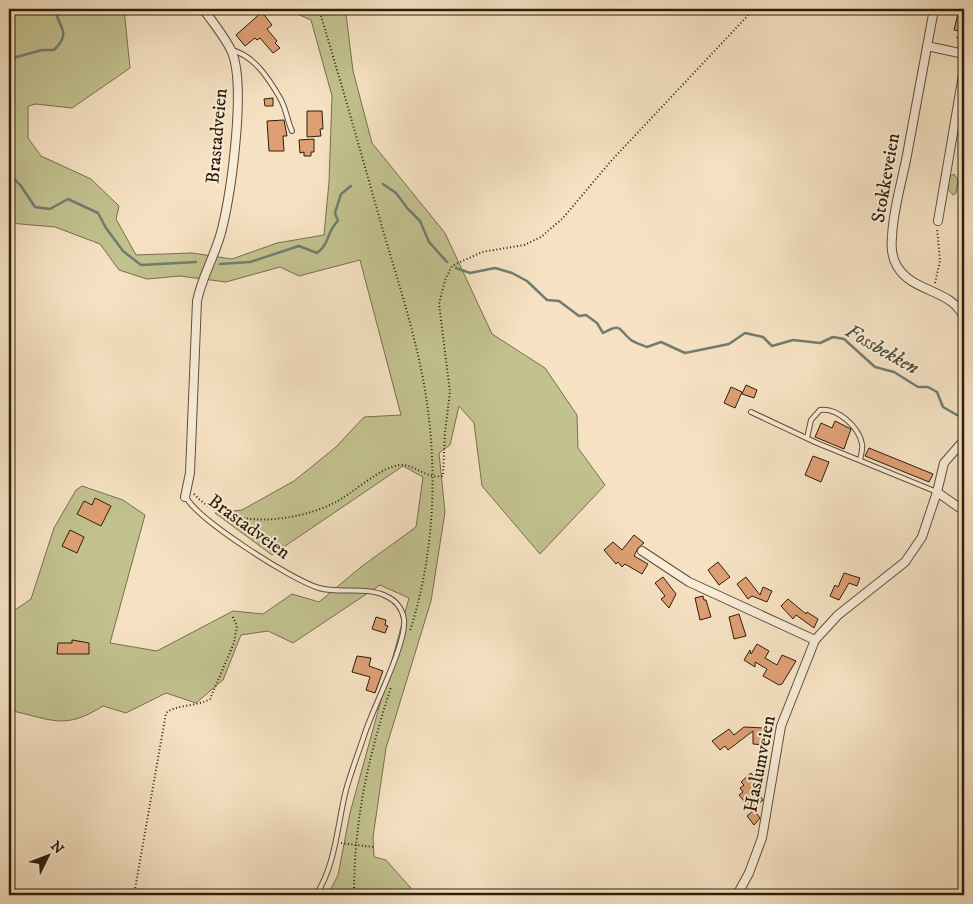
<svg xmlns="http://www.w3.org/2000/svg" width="973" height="904" font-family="'IM FELL DW Pica',serif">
<rect width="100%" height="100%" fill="#f6e2c3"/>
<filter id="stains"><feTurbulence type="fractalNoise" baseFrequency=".004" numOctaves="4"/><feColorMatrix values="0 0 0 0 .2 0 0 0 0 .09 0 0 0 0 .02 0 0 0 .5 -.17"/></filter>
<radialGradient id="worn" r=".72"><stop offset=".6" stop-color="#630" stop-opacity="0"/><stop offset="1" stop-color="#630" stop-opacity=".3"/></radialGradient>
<path fill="#c2c28f" stroke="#77704c" d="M 12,9 L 124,9 L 130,68 L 72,108 L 36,104 L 28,106 L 28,138 L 41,156 L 91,179 L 119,206 L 116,219 L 136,255 L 192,253 L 232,259 L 277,243 L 324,235 L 329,182 L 332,96 L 311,20 L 286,9 L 348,9 L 346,14 L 353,71 L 372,143 L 445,233 L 492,334 L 545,368 L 577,415 L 578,448 L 605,485 L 540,554 L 482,486 L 474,423 L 459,406 L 450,445 L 439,453 L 445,512 L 431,601 L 386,748 L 373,837 L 374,857 L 386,860 L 417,895 L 328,895 L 338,875 L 350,813 L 409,598 L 380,585 L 293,643 L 268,631 L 241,635 L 223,680 L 196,703 L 166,693 L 126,713 L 103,706 C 65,730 53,720 13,711 L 9,715 L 9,614 L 31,599 L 54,528 L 76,490 L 82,486 L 123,500 L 145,515 L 110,643 L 157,651 L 233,611 L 263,614 L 292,594 L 319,602 L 361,567 L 416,527 L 423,477 L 403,466 L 272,555 L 215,513 L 242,510 L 294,481 L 336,447 L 364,417 L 401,415 L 360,260 L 299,276 L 280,267 L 226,282 L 180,276 L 147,279 L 119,270 L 100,244 L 55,227 L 9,223 L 9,16 Z
M 954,174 L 958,180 L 956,193 L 953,195 L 947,188 L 948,178 Z"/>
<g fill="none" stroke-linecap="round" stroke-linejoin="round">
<path stroke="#707d71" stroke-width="2.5" d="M 9,59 L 42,50 L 54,50 C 72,32 59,29 55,9
M 9,173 L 21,186 L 35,207 L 50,209 L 68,199 L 98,213 L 106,228 L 123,251 L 141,265 L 196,262
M 383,184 L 396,193 L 408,209 L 420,221 L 429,242 L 447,262
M 220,264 L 250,262 L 299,246 L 317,253 C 330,244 327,230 338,221 L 335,213 L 341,194 L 351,186
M 456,268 L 470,273 L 495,268 L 512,273 L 527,281 L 547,300 L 559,301 L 579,316 L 586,315 L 597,323 L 603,333 C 623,322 618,330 631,340 C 635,343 642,345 647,347 L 661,342 L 685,353 L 729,344 L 745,333 L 763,337 L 772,346 L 793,340 L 820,343 L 833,337 L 844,339 L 875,367 L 894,372 L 918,387 L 928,387 L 937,392 L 943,407 L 964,419"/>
</g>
<path fill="#df9f75" stroke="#2c1e09" d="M 959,9 L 964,9 L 964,32 L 954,30 Z
M 262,12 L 272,25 L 267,29 L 277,41 L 275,43 L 280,48 L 273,53 L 260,38 L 257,40 L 255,38 L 245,46 L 236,35 Z
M 273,98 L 273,106 L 265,106 L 264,99 Z
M 307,111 L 322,111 L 323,129 L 320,129 L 321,136 L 307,137 Z
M 284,120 L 287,136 L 283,136 L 284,151 L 269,151 L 267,121 Z
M 314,139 L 314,152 L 311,152 L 311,156 L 304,156 L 304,152 L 300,153 L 299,140 Z
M 746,385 L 757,390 L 754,398 L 742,394 Z
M 731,387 L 742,392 L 735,408 L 724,403 Z
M 835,421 L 851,429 L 844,449 L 815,437 L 821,423 L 832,428 Z
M 869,448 L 933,474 L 929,482 L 865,456 Z
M 813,456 L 829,462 L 821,482 L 805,475 Z
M 95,498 L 111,506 L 101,526 L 77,514 L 84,501 L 92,505 Z
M 70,530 L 84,537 L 77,553 L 62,546 Z
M 634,535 L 644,543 L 638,548 L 634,556 L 648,564 L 642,574 L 625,564 L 622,567 L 618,562 L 616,564 L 604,550 L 613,542 L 622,550 Z
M 718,562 L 730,577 L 719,585 L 708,570 Z
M 844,573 L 860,578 L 857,586 L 849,583 L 839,600 L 830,596 L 835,585 L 838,587 Z
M 663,577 L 676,594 L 669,608 L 661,599 L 665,596 L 655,583 Z
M 746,577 L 760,595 L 763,587 L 772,591 L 767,602 L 752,596 L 748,599 L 737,584 Z
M 703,596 L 704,600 L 706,600 L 711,617 L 700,620 L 695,598 Z
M 788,599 L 806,614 L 807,612 L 818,619 L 814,628 L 796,615 L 793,619 L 781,606 Z
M 739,614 L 746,636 L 734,639 L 729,617 Z
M 376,617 L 386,620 L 385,625 L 388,626 L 385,633 L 372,629 Z
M 72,640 L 89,643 L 89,654 L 57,654 L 58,643 L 72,643 Z
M 757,644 L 769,651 L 765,658 L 777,665 L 782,655 L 796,661 L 782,684 L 779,685 L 763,676 L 767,669 L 755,662 L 755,667 L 744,660 L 750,650 L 751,654 Z
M 357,656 L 371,658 L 369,666 L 383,671 L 375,693 L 366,690 L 370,677 L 352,672 Z
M 744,727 L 764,728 L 765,745 L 753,744 L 753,731 L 728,750 L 725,746 L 720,750 L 712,741 L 729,729 L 734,735 Z
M 751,773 L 758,782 L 753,786 L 754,788 L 763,800 L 751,810 L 739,795 L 743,792 L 740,788 L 744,785 L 741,782 Z
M 754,810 L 760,818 L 754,825 L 747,816 Z"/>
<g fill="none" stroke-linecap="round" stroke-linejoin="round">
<defs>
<path id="lane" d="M 231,50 C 254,55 269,79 280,98 C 286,108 287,120 292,131
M 751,412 L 817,443 L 937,492
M 807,438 L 811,420 L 820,410 C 837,407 859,427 862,444 C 863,449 861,455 860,460
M 186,497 C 198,520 292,580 319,588 C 340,594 366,586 386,596 C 395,600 402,608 404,619 C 407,644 372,709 364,736 C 358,754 351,772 346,790 C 337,826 336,864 316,895"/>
<path id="street" d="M 934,9 C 925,57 916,106 907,155 C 902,182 893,209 892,237 C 891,247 892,258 897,266 C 912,293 953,289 964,318
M 927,46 L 964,54
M 938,221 L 964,69
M 964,440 L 944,463 L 937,492 L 964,511
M 185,497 L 190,473 L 197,301 C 202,276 216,254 222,229 C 231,192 247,83 231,50 C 224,36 213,22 203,9
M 642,551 L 689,582 L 815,640
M 737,895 L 749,873 L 762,838 L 781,726 L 815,640 L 838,615 L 905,562 L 922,537 L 937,492"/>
</defs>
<use href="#lane" stroke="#5e4f38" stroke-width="6"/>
<use href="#street" stroke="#5e4f38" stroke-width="10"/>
<path stroke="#2c1e09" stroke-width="2" stroke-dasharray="1 2.5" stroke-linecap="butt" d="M 319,9 C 340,79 360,149 380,220 C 392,262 406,304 416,347 C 439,439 439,540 410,631
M 957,38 L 959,34 L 964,35
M 959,148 L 964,140
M 935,283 L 940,261 L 937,228
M 194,494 C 226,530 294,523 334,503 C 352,494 380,467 400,465 C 415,464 425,479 443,476 L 445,432 L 450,392 L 439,304 L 445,280 L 452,266 L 482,252 L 524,245 L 541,237 L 563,218 L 611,161 L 754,9
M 134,895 L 166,713 C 177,704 196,707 210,699 L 234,643 L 237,626 L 232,615
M 354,895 C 354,820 368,758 391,687"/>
<use href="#lane" stroke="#f9ecd8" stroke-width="4"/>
<use href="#street" stroke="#f9ecd8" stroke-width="8"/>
<path stroke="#2c1e09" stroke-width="2" stroke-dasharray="1 2.5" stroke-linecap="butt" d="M 341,843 L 373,847"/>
</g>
<g text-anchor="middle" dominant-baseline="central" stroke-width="4" stroke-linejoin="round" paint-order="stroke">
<g font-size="19" fill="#2c1e09" stroke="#f9ecd8">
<text transform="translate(217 136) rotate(-85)">Brastadveien</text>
<text transform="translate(886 178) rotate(-80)">Stokkeveien</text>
<text transform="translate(249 527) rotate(36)">Brastadveien</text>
<text transform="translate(760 764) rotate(-79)">Haslumveien</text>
</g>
<g font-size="20" font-style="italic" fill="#4e4e3d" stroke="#f9ecd8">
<text transform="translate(882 350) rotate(30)">Fossbekken</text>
</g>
</g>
<rect width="973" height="904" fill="none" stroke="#f6e2c3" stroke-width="30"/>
<rect x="10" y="10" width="953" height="884" fill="none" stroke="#2c1e09" stroke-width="2.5"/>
<rect x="15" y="15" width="943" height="874" fill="none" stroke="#2c1e09"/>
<g transform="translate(48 856) rotate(48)" stroke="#f9ecd8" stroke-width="4" paint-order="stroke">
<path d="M0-4L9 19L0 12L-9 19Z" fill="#2c1e09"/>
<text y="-8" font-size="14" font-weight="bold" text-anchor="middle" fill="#2c1e09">N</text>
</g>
<rect width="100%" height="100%" filter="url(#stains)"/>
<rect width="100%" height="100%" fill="url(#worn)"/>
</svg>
